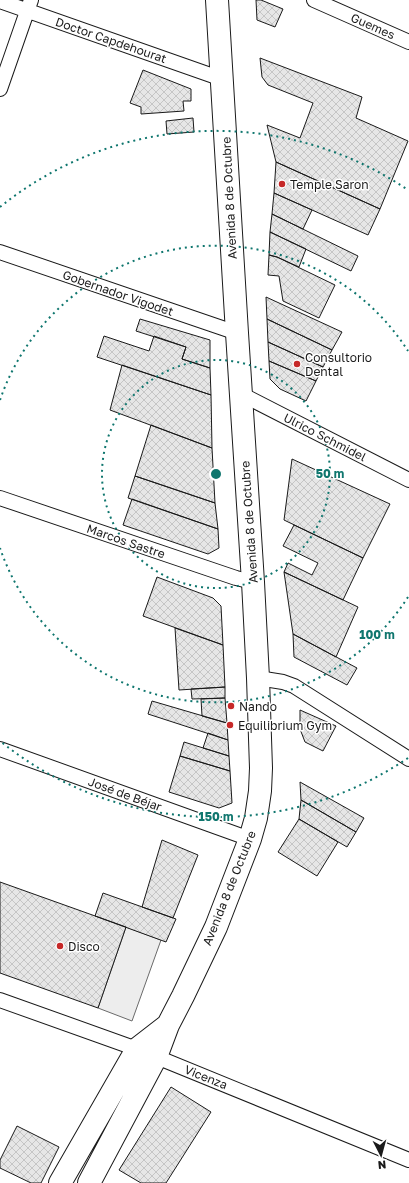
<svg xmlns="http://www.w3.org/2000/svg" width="409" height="1183" font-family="'Golos Text',sans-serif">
<defs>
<pattern id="building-cross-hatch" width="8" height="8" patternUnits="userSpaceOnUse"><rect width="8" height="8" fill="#e6e6e6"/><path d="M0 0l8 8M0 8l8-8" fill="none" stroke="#c5c5c5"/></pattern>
</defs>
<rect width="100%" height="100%" fill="#fff"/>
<path fill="#ededed" stroke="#6a6a6a" d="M 126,927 L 161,940 L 132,1021 L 98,1008 Z"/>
<path fill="url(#building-cross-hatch)" stroke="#1a1a1a" d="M 256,0 L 261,0 L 283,9 L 275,27 L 257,20 Z
M 260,58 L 362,97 L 356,118 L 408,141 L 380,209 L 276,162 L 267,125 L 300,138 L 313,103 L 268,85 L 262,77 Z
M 143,70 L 191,89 L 191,101 L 183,101 L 184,111 L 141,114 L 141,107 L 130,103 Z
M 193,118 L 194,132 L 167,134 L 166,121 Z
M 276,162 L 380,209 L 368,235 L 274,193 Z
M 274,193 L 312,210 L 303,229 L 272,214 Z
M 272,214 L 358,256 L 351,271 L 270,232 Z
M 270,232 L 306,249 L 299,267 L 277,257 L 269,255 Z
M 269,255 L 277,257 L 335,285 L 319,318 L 283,301 L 279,276 L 268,275 Z
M 266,297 L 342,332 L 332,350 L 267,319 Z
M 140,319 L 210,340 L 210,368 L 182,359 L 186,347 L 136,331 Z
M 267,319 L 332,350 L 323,367 L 268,342 Z
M 104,336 L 149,351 L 154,336 L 186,347 L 182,359 L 210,368 L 211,395 L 97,357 Z
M 268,342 L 323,367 L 316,381 L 269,361 Z
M 269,361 L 316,381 L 306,401 L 280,389 L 270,379 Z
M 122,365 L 211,395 L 212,448 L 110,410 Z
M 151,425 L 212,448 L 215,503 L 135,476 Z
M 292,459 L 390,504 L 363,558 L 284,520 Z
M 135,476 L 215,503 L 218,529 L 128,498 Z
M 132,499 L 218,529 L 219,548 L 208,554 L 123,525 Z
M 294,525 L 363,558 L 343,600 L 284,572 L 288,563 L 312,575 L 318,563 L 283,546 Z
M 284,572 L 358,607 L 336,657 L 293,634 Z
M 157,577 L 213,598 L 221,606 L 223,645 L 143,616 Z
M 175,628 L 223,645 L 225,687 L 179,690 Z
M 293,634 L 357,668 L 347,685 L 294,657 Z
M 225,687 L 225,698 L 192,699 L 191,689 Z
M 225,698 L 227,723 L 202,716 L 201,699 Z
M 152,701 L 227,723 L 228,740 L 148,714 Z
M 300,710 L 336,726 L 323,751 L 305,742 L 300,729 Z
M 208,733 L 228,740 L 229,756 L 203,748 Z
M 184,742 L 229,756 L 230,771 L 180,756 Z
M 180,756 L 230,771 L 232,803 L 219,808 L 169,792 Z
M 300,782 L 364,818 L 356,832 L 301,800 Z
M 301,800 L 356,832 L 347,847 L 299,819 Z
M 299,819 L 338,842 L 317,876 L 278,852 Z
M 162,840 L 198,855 L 173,918 L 142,907 Z
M 0,882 L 126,927 L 98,1008 L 0,973 Z
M 103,893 L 176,919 L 166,942 L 95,916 Z
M 171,1087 L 211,1112 L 166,1183 L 141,1183 L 119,1170 Z
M 17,1126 L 59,1147 L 41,1183 L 31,1183 L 0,1168 L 0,1160 Z"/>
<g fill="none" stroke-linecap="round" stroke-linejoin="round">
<defs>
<path id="minor" d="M 314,0 L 409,42
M 0,1 L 222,79
M 0,89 L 31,0
M 0,252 L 237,333
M 241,394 L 409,480
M 0,498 L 236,578 L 253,582
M 258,678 L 283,682 L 294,686 L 409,759
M 0,749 L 250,839
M 0,1000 L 137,1049 L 409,1160"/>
<path id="primary" d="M 60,1183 L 137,1049 L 168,1025
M 89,1183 L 156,1057 L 168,1025 L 183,996 L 216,927 L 250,839 L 256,818 L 260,791 L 261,768 L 258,678 L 253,582 L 237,333 L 217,0"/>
</defs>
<use href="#minor" stroke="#1a1a1a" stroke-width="16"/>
<use href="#primary" stroke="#1a1a1a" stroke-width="24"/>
<use href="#minor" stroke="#fff" stroke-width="14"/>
<use href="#primary" stroke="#fff" stroke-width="22"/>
</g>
<g fill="none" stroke="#0f766e" stroke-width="2" stroke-dasharray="2 4">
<circle cx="216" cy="474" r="114"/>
<path d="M408 597A228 228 0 0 1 0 548M0 400A228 228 0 0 1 408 351"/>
<path d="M408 758A343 343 0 0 1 0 741M0 207A343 343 0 0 1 408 190"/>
</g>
<g fill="#c62828" stroke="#fff" stroke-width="1.5">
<circle cx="282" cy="184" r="4"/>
<circle cx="297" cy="364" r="4"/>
<circle cx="231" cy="706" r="4"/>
<circle cx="230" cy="725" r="4"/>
<circle cx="60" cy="946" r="4"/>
</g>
<g text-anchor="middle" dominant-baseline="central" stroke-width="3" stroke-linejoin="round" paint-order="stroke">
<g font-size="12" fill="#1a1a1a" stroke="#fff">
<text transform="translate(373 26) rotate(24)">Guemes</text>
<text transform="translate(111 40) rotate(19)">Doctor Capdehourat</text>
<text transform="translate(229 198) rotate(-93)">Avenida 8 de Octubre</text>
<text transform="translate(118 293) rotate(19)">Gobernador Vigodet</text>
<text transform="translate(325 437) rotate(27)">Ulrico Schmidel</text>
<text transform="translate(249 522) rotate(-94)">Avenida 8 de Octubre</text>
<text transform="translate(126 541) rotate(19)">Marcos Sastre</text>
<text transform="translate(125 794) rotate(20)">José de Béjar</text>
<text transform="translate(229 888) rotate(-68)">Avenida 8 de Octubre</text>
<text transform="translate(206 1077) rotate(22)">Vicenza</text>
</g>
<g font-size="12" fill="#1a1a1a" stroke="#fff" text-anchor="start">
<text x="290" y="184">Temple Saron</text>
<text x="305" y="357">Consultorio<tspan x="305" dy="14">Dental</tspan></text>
<text x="239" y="706">Nando</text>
<text x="238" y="725">Equilibrium Gym</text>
<text x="68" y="946">Disco</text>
</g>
</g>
<circle cx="216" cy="474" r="6" fill="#0f766e" stroke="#fff" stroke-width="2"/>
<g font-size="12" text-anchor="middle" font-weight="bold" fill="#0f766e" stroke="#fff" stroke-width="3" stroke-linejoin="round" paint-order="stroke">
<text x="330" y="478">50 m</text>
<text x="377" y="639">100 m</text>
<text x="216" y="821">150 m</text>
</g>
<g transform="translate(381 1155) rotate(174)" stroke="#ffffff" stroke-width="3" paint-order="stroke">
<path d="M0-3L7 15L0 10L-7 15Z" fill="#1a1a1a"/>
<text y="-6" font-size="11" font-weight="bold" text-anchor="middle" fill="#1a1a1a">N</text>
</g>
</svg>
